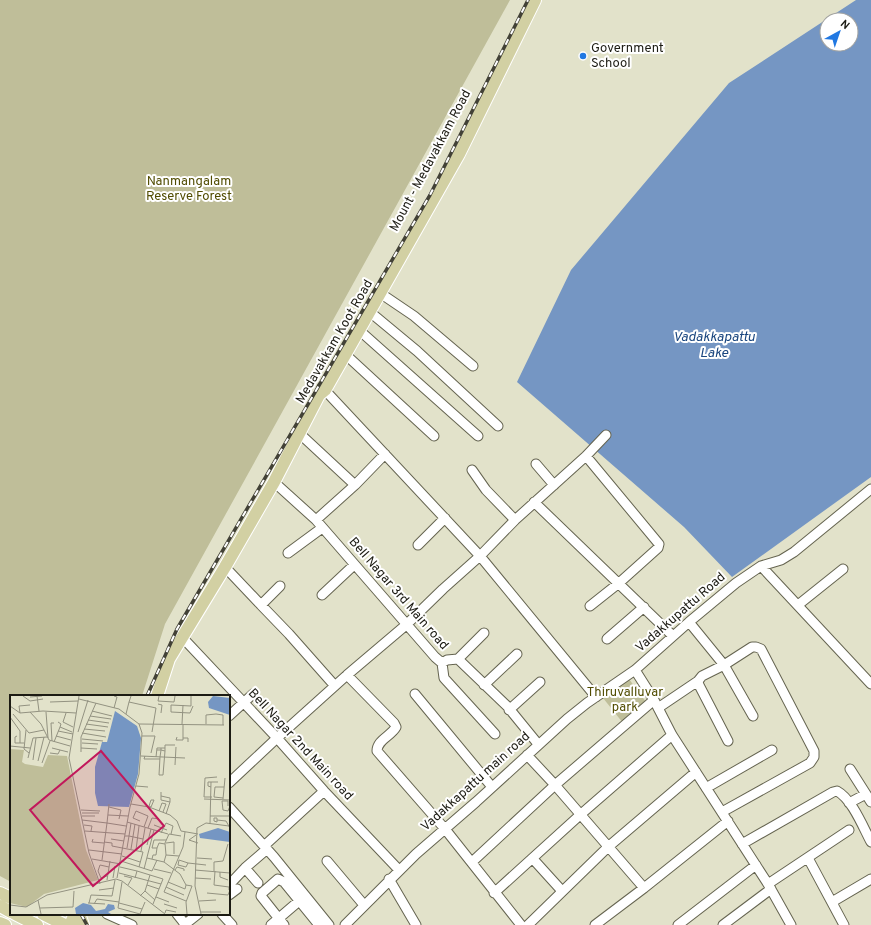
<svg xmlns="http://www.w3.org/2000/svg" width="871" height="925" font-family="Overpass,sans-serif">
<rect width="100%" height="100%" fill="#e2e2ca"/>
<path fill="#bfbe99" d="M 0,0 L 510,0 L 165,624 L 142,696 L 11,696 L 11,882 L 0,876 Z
M 629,679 L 646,702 L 623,723 L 603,698 Z"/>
<path fill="#7596c3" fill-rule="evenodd" d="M 856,0 L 871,0 L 871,477 L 732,577 L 684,527 L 517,382 L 571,270 L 729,83 ZM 827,20 L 851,20 L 851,44 L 827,44 Z"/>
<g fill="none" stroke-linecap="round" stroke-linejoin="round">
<defs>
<path id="minor" d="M 380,293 L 414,316 L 473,366
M 370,312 L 417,351 L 498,426
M 359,330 L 478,436
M 345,354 L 434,436
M 322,387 L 480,556 L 515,520 L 586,456 L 606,435
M 299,433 L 355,485 L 316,520
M 586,456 L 659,544 L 658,548 L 619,583 L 590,606
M 536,464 L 554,485
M 472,470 L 486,490 L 515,520
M 274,482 L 316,520 L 435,657 L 442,663 L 447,660 L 458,659 L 507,706 L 538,744
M 355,485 L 385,454
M 534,502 L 673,636
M 418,545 L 445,518
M 288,553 L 322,528
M 761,566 L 871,684
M 225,567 L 261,605
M 280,586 L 261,605 L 289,634 L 335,686
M 322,595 L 354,565
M 798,605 L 843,569
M 689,622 L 724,665 L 753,716
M 182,637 L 277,738 L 324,791 L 399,870
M 607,639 L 644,607
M 458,659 L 484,633
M 442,663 L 444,678 L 495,734
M 635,670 L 654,700 L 672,735 L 768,884 L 791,925
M 347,675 L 394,723 L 396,727 C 391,736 377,740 377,751 L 445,829 L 521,925
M 484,685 L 517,654
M 415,694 L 492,787
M 658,708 L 698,681
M 509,710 L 540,682
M 229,716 L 253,694
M 850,769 L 871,802
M 229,783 L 277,738 L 347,675 L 406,625 L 443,589 L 480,556 L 596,697
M 706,788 L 772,750
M 849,803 L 866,794
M 229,807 L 274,857 L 329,925
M 722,812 L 810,763 L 814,757 L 814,751 L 761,649 L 756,647 L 752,647 L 724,665 L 702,676 L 698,681 L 699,685 L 728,741
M 742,844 L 833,792 L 837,791 C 852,799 863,827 871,842
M 264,846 L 324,791
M 808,858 L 844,925
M 533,859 L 562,891
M 327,861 L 364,905
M 472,862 L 555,785 L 527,755
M 245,868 L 258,883
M 389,879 L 416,925
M 768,884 L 849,830
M 229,885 L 245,868 L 267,849
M 644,888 L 555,785 L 654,700
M 494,893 L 580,815 L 672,735
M 229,895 L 237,889
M 832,902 L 871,879
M 107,914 L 132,925
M 177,914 L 185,924
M 222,914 L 232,925
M 184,925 L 198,914
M 271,925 L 299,901
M 284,925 L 261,896 L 262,893 L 278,879 L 284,882 L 319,925
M 345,925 L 416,854 L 476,802 L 567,719 L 587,703 L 635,670 L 689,622 L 736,583 L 761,566 L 781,560 L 794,552 L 871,489
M 528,925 L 608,847 L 696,772
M 595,925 L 644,888 L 728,821
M 678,925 L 756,865
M 723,925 L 771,889"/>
<path id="major" d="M 157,696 L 169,659 L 225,567 L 274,482 L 319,395 L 325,390 L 459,154 L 535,0
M 0,893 L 11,898
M 0,906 L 11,912
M 15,914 L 37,925
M 43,914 L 65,925
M 79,914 L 83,925
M 0,923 L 5,925
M 70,925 L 75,914"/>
</defs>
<use href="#minor" stroke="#656450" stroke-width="11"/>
<use href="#major" stroke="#fff" stroke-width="14"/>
<use href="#minor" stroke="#fff" stroke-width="9"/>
<use href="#major" stroke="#d2d0a3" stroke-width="12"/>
<defs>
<path id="rail" d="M 147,696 L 177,629 L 430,195 L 528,0
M 81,914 L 87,925"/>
</defs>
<use href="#rail" stroke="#424136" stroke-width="3.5"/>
<use href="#rail" stroke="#fff" stroke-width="2" stroke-dasharray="6" stroke-linecap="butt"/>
</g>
<circle fill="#2178e2" stroke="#fff" stroke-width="1.5" cx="583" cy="56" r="4"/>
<g text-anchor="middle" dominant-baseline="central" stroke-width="4" stroke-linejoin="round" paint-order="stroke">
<g font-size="13" fill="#1c1b13" stroke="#fff" text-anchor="start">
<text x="591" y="49">Government<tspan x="591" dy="15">School</tspan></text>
</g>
<g font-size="13" fill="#1c1b13" stroke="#fff">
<text transform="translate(431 161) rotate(-62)">Mount - Medavakkam Road</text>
<text transform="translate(335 342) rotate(-60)">Medavakkam Koot Road</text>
<text transform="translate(398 594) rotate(49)">Bell Nagar 3rd Main road</text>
<text transform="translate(681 613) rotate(-41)">Vadakkupattu Road</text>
<text transform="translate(300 745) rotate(47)">Bell Nagar 2nd Main road</text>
<text transform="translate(476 782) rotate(-42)">Vadakkapattu main road</text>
</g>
<g font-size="13" fill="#514c01" stroke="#fff">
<text x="189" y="182">Nanmangalam<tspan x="189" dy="15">Reserve Forest</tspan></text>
<text x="625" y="693">Thiruvalluvar<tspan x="625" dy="15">park</tspan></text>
</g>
<g font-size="14" font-style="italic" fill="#1a467f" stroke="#fff">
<text x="714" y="337">Vadakkapattu<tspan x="714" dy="16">Lake</tspan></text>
</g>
</g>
<g transform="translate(10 695)">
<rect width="220" height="220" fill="#e2e2ca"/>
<path d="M 0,54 L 14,55 L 12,67 L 15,69 L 33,72 L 38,60 L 57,61 L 76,155 L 88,185 L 34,199 L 17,212 L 0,208 Z" fill="#bfbe99"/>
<path d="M 203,1 L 220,3 L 220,20 L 199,13 L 198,7 ZM 105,16 L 127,31 L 131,43 L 128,79 L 119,112 L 88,111 L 85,98 L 85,72 L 92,47 L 97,47 ZM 208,133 L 220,137 L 220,147 L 190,143 L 189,139 ZM 73,208 L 81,210 L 86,216 L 95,214 L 98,209 L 104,210 L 105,214 L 98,217 L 101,219 L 66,219 L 65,213 Z" fill="#7596c3"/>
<path fill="none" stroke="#939281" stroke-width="1" d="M 13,1 L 20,6 L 33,4M 27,1 L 29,16M 69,1 L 59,63 L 79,158 L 90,189M 104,1 L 107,2 L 104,13M 121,1 L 119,7 L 146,13 L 142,37M 149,1 L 148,6 L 164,7 L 165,1M 181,1 L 181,11 L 161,10 L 161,17 L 180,18 L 183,11M 20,2 L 32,1M 69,4 L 109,14 L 129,29 L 132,38 L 129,79 L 120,112 L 107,183M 40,7 L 68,6M 148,9 L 152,10 L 151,18M 0,11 L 10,18 L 33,16 L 66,18M 82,16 L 102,21M 20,17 L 31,29 L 39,45 L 60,51M 36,17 L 38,43M 10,18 L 9,11 L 20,10M 56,18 L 53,27 L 63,32M 3,19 L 19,38 L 34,35M 116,19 L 119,7M 80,21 L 101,24M 0,22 L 10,36 L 10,48M 78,25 L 99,28M 48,27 L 51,29 L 50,32 L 62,37M 76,29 L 98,32M 129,29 L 214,30M 172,29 L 173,10M 173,29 L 173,43 L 178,43 L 178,47M 196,29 L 196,20 L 206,19 L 213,20 L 213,30M 74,34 L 95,36M 16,35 L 14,54 L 19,58M 48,36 L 63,39M 68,37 L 78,5M 72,38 L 96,42M 7,41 L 5,42 L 5,48 L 14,48M 46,41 L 61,45M 132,41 L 145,41 L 141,58M 167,42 L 166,45 L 173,45 L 173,43M 72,44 L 93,46M 42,46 L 41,28 L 44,28M 44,47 L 50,32M 72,48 L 88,49M 0,51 L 20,53M 42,53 L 58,57M 71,53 L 87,54M 155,53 L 155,50 L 165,50M 147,55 L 151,55 L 155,56 L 153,80 L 149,80 L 150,62 L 151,55 L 151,53 L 155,53 L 155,56M 71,57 L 71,42 L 86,8M 40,58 L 48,59 L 50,55M 131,61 L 175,63M 135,61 L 134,64 L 150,64M 146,62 L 147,53 L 151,53M 18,63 L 23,43 L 37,42M 23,65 L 26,43M 28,66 L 34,42M 32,68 L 40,46M 165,70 L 166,52M 126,91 L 138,92M 201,92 L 198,91 L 198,87 L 208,87M 151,97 L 151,105 L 160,107 L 156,119M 151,101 L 160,103 L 160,107M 202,102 L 194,102 L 195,83 L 207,82M 213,103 L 204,102 L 205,92 L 214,92M 194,104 L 220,105M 213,104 L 215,83M 121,109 L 139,112 L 160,120 L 167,126 L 171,136 L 188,139M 218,111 L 218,106 L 212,106 L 213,115 L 218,116 L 220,111M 99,112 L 111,115 L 109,124M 141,112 L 139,111 L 141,105 L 144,105 L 141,112M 71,115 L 90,116M 149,116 L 152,108 L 156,109 L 153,117M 72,118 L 89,118M 98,120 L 118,121M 72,121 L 85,121M 200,121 L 219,121M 204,123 L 207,123 L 207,127 L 204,126 ZM 72,125 L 97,128 L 99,109M 207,125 L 216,126 L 220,133M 130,126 L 123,123 L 126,116 L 138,121 L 134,132M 117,127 L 158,139M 121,128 L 119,141 L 133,144M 200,129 L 201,87M 74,130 L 82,131 L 81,136M 144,130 L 157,135M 138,133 L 142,123 L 149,124M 75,136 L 115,139M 175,137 L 173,152 L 154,197 L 176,206M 151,138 L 156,128 L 163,131 L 161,139M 186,140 L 179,145 L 188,148M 115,141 L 119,141 L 117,153M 83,144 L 82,147 L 94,148M 101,144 L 114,146M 94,147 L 102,148 L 102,151 L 133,157 L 129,172M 156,148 L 164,147 L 164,159M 137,150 L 141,134M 142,153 L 144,145 L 156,145M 142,153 L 147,153 L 149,148 L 155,149M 121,154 L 125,129M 79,155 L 112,159M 126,155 L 129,131M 131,156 L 135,133M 156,160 L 155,148 L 159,139 L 171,141M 112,161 L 130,167M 137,163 L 154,167 L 170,179 L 176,190 L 182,191 L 176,207 L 177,219M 187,163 L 202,164M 82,164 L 111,169M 142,164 L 143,160 L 146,160 L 147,153M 92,165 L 97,128 L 116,131M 111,166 L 142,176 L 147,165M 154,167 L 156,160 L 169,161M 178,168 L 169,165 L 168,170 L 176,172 L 178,168 L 196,170M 110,172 L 127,176 L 125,183M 134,174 L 144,135M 144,174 L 161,178M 165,175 L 167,172 L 174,174 L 174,176M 185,175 L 220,178M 127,176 L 153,184 L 143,209M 204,176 L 204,167 L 213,166 L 218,149M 205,176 L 204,190 L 219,192 L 219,195M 210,177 L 210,182 L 218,185M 109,178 L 151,189M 97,181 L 91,183 L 88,176 L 90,170 L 99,172M 114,181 L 122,183 L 118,190M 103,183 L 105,171M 185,183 L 201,184M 97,185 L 100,166M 112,187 L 108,213 L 130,219M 158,187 L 175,194 L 176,190M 137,190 L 149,194M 156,192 L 174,200M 89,195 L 104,193M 135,196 L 145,205M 197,198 L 218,200 L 220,195M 130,201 L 135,196 L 140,180M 146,202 L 159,207M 28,205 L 31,219M 189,206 L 206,205M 78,208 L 95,209M 79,208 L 81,200 L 102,201 L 105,185M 109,208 L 132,214M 84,209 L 87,204 L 109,207M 154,209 L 167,213M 0,210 L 16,212 L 37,200 L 106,184 L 112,186 L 155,219M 30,213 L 63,212 L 64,196M 191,217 L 211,217M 155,218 L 156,215 L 166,217M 130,219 L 135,207M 191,219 L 185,191 L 187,133 L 196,128 L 219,131"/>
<path fill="#c2185b" fill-opacity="0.15" stroke="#c2185b" stroke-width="2" d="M 91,56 L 154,131 L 83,191 L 20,115 Z"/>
<rect width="220" height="220" fill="none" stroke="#1c1b13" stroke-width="2"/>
</g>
<g transform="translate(839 32) rotate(40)"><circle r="19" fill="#ffffff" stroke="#a4a4a1"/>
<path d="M0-3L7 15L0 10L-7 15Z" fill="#2178e2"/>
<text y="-6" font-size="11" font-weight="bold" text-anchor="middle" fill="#1c1b13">N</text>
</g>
</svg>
